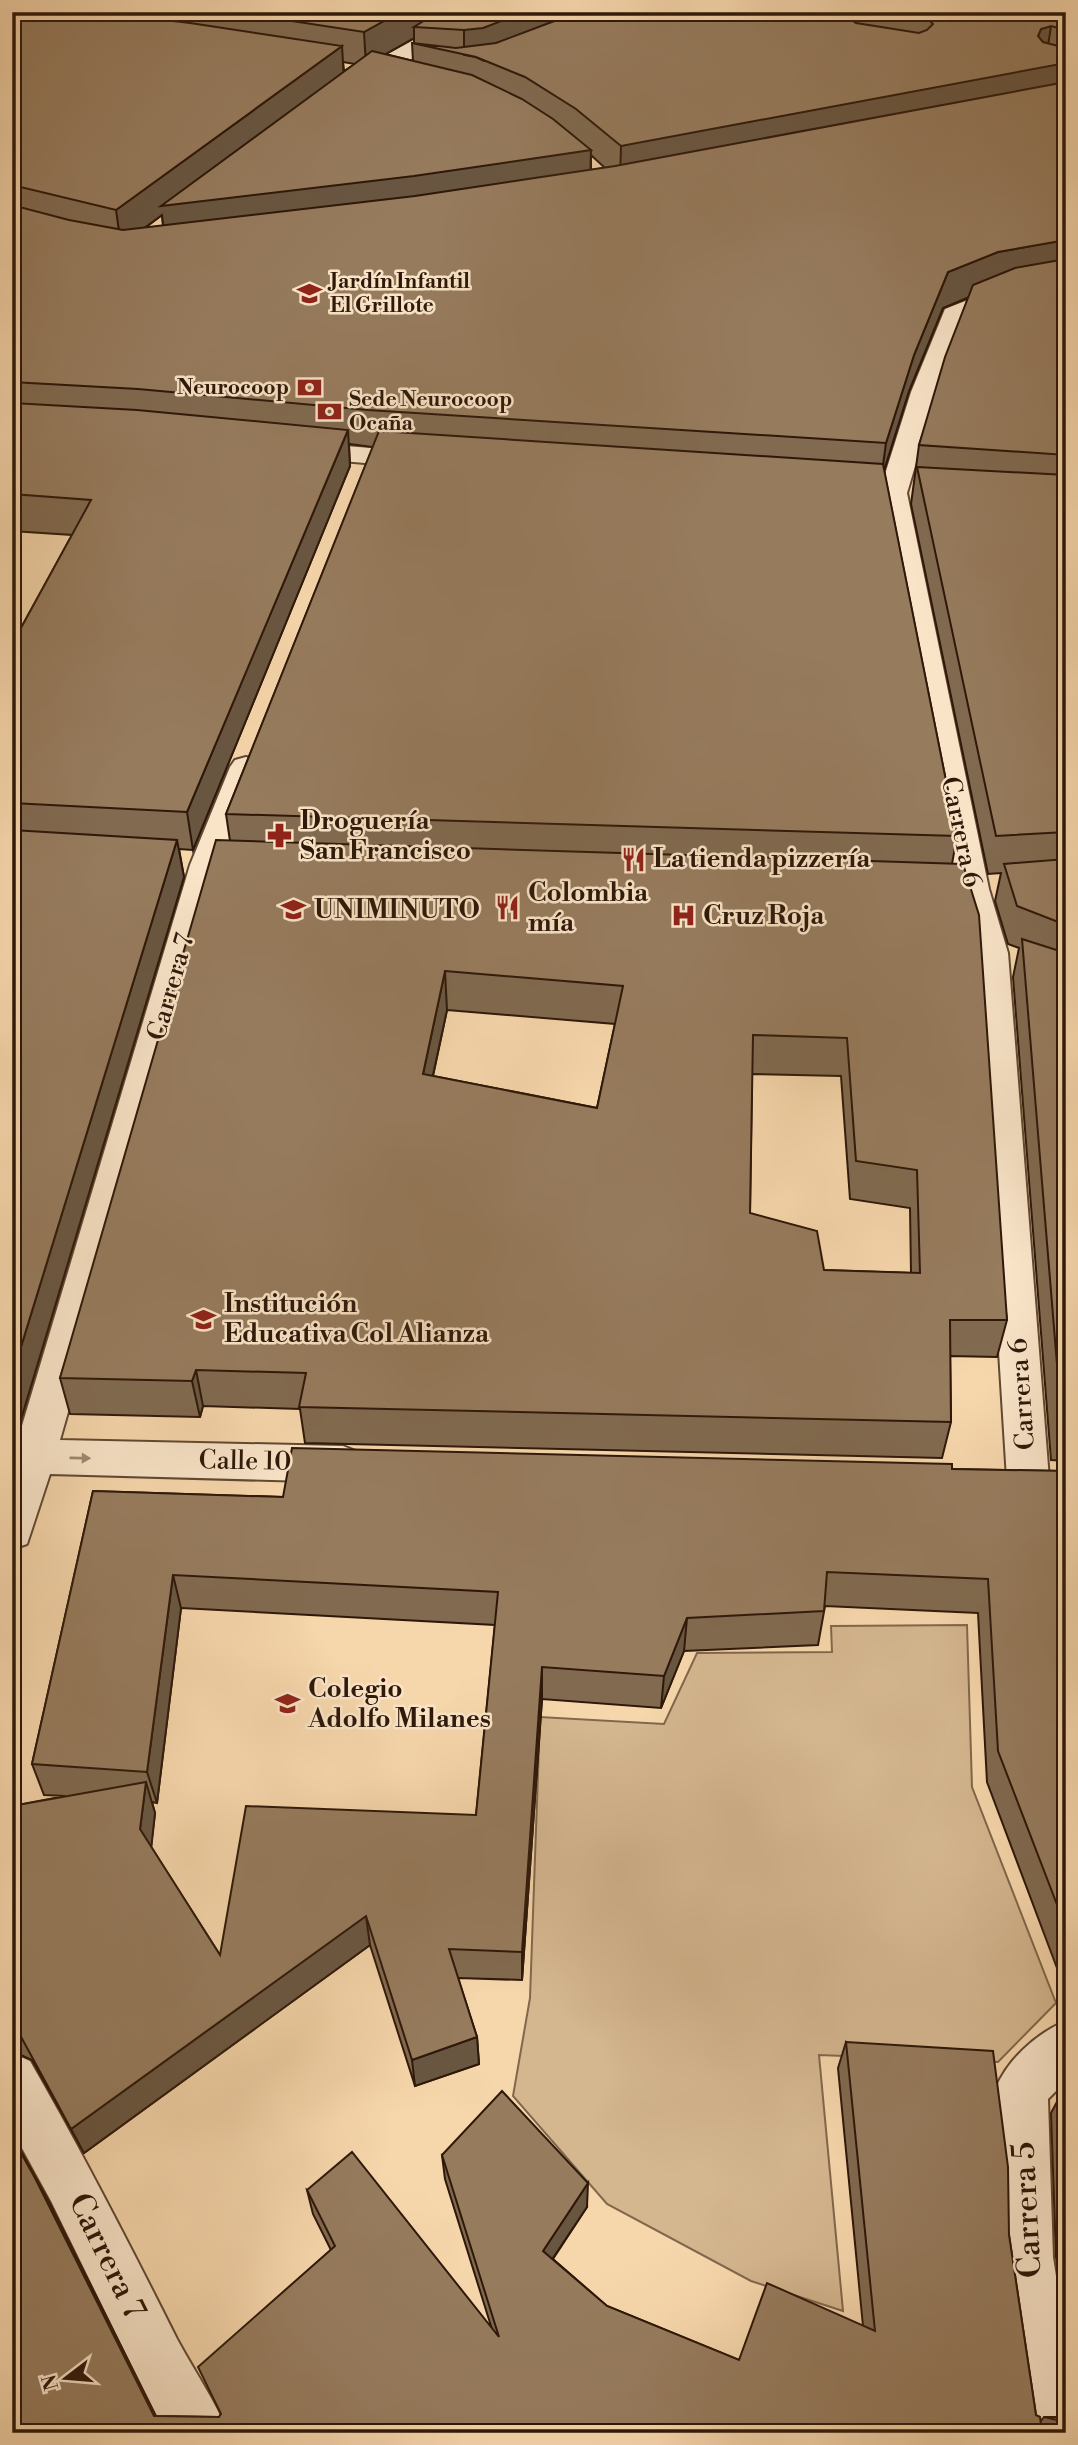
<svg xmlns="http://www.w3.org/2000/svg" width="1078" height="2445" font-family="'Libre Bodoni',serif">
<rect width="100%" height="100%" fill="#f6d6ab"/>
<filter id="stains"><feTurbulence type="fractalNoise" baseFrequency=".00286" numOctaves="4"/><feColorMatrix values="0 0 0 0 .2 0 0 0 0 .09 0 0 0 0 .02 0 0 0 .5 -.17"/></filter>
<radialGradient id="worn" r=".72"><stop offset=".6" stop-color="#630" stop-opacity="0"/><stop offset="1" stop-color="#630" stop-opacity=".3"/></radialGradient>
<path fill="#d4b68f" stroke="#81674c" stroke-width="2" d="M 967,1625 L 972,1787 L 1056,2003 L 998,2062 L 819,2055 L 843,2311 L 751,2281 L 607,2204 L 513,2096 L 530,1998 L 540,1717 L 664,1724 L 697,1653 L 832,1652 L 831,1626 Z"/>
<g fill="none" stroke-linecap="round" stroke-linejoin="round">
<defs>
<path id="minor" d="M 464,12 L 490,12 L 397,68 L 364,91 L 348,91 L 345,86 L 381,58 Z
M 1066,276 L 1066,290 L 1008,301 L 965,319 L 937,392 L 907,493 L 989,889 L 1008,953 L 1049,1479 L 1043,1492 L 1028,1497 L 1013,1492 L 1007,1479 L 974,953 L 955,889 L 879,493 L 911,392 L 945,309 L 993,290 Z
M 296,442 L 421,452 L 431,454 L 435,460 L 431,466 L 421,468 L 286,456 L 282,450 L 286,444 Z
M 246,757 L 257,760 L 262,767 L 224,865 L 60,1440 L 343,1446 L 358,1452 L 364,1464 L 358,1476 L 343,1482 L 50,1474 L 27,1544 L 12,1549 L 12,1438 L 18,1439 L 190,865 L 230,767 L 235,760 Z
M 1066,2021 L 1066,2081 L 1048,2099 L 1053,2257 L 1066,2340 L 1066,2433 L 1024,2433 L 999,2257 L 996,2088 C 1008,2059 1037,2033 1066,2021 Z
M 12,2053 L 30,2061 C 82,2152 130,2245 177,2339 C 194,2371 215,2400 228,2433 L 167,2433 L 158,2419 L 51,2201 L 12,2130 Z"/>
</defs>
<use href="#minor" stroke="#604832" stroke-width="4"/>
<use href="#minor" fill="#f9e4c8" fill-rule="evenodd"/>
</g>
<path fill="#816a50" stroke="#2e1809" stroke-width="2" fill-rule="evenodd" d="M 12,12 L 1066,12 L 1066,1461 L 1051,1460 L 1013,977 L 1019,948 L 1008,944 L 995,901 L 1001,873 L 988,874 L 911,504 L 919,445 L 968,298 L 943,308 L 909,391 L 884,471 L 957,836 L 952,864 L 1007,1320 L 997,1357 L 950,1356 L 951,1422 L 942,1458 L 305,1443 L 300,1409 L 203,1406 L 200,1417 L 70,1414 L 60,1378 L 230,841 L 226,814 L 373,447 L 349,444 L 350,466 L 193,850 L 179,849 L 184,877 L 16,1436 L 12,1437 L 12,628 L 21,628 L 72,535 L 12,531 ZM 414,38 L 414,43 L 412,43 L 413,61 L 385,54 ZM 343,62 L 355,64 L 344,71 ZM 591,155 L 605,168 L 591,170 ZM 162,215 L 163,226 L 145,228 ZM 447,1010 L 615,1024 L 597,1108 L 433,1076 ZM 752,1074 L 841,1076 L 850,1199 L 910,1208 L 911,1273 L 824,1270 L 750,1213 Z
M 1065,1467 L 1066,1992 L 987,1782 L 978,1613 L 825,1606 L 818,1645 L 684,1651 L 661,1708 L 542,1699 L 522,1980 L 458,1978 L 477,2037 L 479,2064 L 415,2086 L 370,1945 L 84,2153 L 32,2060 L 12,2051 L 12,1806 L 65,1796 L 44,1795 L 32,1764 L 93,1491 L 283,1497 L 952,1469 L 1064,1471 ZM 181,1608 L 495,1625 L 476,1815 L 220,1955 L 151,1847 L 155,1813 L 152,1802 L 157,1803 Z
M 846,2042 L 1009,2235 L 1036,2415 L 1040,2422 L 1044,2417 L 1066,2417 L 1066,2433 L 12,2433 L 12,2135 L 49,2202 L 156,2416 L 219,2417 L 331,2250 L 313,2214 L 307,2190 L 491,2326 L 445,2179 L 442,2155 L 587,2207 L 553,2259 L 607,2306 L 739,2360 L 863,2326 L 838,2068 Z
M 1066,2085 L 1066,2322 L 1056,2257 L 1051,2113 Z"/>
<path fill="#695641" stroke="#2e1809" stroke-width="2" d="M 400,12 L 460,12 L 414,27 L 414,38 L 366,65 L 364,32 Z
M 525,12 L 591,12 L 535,41 L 484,61 L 476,57 L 464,55 L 464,30 Z
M 1051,26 L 1046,59 L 1066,63 L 1066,95 L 620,180 L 621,146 L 1038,36 L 1041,29 Z
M 342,46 L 344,80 L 591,150 L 590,185 L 165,241 L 162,215 L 121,245 L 116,210 Z
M 1066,240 L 1066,274 L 993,287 L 943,308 L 909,391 L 881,480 L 886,443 L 914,355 L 948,272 L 998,252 Z
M 348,430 L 350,466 L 193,850 L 187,812 Z
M 177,840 L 184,877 L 16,1436 L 12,1437 L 12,1376 Z
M 445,971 L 447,1010 L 425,1112 L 423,1074 Z
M 196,1370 L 203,1406 L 200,1417 L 192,1381 Z
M 173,1575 L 181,1608 L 157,1803 L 147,1772 Z
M 687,1618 L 684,1651 L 661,1708 L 664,1676 Z
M 542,1667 L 542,1699 L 522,1980 L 522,1952 Z
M 146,1782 L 155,1813 L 150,1859 L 140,1829 Z
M 366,1916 L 370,1945 L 84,2153 L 71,2129 Z
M 477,2037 L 479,2064 L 415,2086 L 412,2060 Z
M 12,2135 L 49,2202 L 164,2433 L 154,2416 Z
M 588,2183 L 587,2207 L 543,2273 L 543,2251 Z"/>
<path fill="#967b5d" stroke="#2e1809" stroke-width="2" fill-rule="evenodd" d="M 12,12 L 97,12 L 190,23 L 342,46 L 116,210 L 12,185 Z
M 233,12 L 400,12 L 364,32 Z
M 438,12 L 525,12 L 483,28 L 464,30 L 414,27 Z
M 573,12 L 840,12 L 856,23 L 919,33 L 927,30 L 933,24 L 927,18 L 894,12 L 1066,12 L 1066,30 L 1051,26 L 1041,29 L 1038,36 L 1043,42 L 1066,48 L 1066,63 L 621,146 L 576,109 L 525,77 L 476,57 L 412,43 L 456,48 L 496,43 L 557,20 Z
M 372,51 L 472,75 L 522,99 L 553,119 L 591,150 L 414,176 L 161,206 Z
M 1066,82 L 1066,240 L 998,252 L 948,272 L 914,355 L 886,443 L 368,410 L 138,389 L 12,382 L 12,205 L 69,220 L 123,230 L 415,196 L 615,166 Z
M 1066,259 L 1066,455 L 919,445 L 945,357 L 973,285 L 1015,268 Z
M 12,403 L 137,410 L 348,430 L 187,812 L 12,803 L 12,628 L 21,628 L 91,500 L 12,494 Z
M 379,431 L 883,464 L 957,836 L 226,814 Z
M 917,467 L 1066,475 L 1066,832 L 996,836 Z
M 12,830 L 177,840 L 12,1376 Z
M 216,840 L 963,864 L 979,915 L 1007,1320 L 950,1320 L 951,1422 L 299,1407 L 306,1373 L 196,1370 L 192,1381 L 60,1378 ZM 445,971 L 623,986 L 597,1108 L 423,1074 ZM 753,1035 L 847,1038 L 856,1161 L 917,1170 L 920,1273 L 824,1270 L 817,1231 L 750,1213 Z
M 1066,859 L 1066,925 L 1017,906 L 1004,864 Z
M 1022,939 L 1066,953 L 1066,1425 L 1062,1425 Z
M 292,1448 L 952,1464 L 952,1469 L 1066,1471 L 1066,1467 L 1066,1928 L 998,1751 L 988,1579 L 827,1572 L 824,1611 L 687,1618 L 664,1676 L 542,1667 L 522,1952 L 449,1949 L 477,2037 L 412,2060 L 366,1916 L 71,2129 L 19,2033 L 12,2030 L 12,1806 L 146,1782 L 140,1829 L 220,1955 L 246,1806 L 476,1815 L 498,1592 L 173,1575 L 147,1772 L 32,1764 L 93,1491 L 283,1497 Z
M 846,2042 L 993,2051 L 1008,2167 L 1009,2235 L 1036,2415 L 1040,2417 L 1042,2433 L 1008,2431 L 1008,2433 L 12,2433 L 12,2137 L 35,2178 L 154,2416 L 219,2417 L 221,2414 L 198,2367 L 335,2246 L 307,2190 L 352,2152 L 499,2337 L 442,2155 L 502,2091 L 588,2183 L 543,2251 L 607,2306 L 739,2360 L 767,2283 L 875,2331 Z
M 1044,2417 L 1066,2417 L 1066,2422 Z"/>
<defs><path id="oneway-solid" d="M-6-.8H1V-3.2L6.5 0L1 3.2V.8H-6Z" transform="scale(1.75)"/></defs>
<use fill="#9e8872" href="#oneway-solid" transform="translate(80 1458) rotate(1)"/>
<defs>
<symbol id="school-bare" viewBox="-9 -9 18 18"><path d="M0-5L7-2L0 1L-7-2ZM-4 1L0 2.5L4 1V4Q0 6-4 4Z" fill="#8f2418" stroke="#f9e4c8" stroke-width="2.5" paint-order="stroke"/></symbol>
<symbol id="bank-bare" viewBox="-9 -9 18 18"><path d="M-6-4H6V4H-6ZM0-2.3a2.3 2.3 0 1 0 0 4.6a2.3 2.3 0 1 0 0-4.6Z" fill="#8f2418" stroke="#f9e4c8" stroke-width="2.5" paint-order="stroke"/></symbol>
<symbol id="pharmacy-bare" viewBox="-9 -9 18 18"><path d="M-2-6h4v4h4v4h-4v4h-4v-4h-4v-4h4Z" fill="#8f2418" stroke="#f9e4c8" stroke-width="2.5" paint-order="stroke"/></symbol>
<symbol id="restaurant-bare" viewBox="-9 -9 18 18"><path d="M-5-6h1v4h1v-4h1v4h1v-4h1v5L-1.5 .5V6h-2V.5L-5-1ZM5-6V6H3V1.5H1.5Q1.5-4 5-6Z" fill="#8f2418" stroke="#f9e4c8" stroke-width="2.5" paint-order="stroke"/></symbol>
<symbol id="university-bare" viewBox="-9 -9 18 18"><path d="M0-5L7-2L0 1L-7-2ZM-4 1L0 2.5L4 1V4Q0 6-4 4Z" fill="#8f2418" stroke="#f9e4c8" stroke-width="2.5" paint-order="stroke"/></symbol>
<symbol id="hospital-bare" viewBox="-9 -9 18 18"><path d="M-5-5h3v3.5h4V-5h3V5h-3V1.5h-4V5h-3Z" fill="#8f2418" stroke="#f9e4c8" stroke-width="2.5" paint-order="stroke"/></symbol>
</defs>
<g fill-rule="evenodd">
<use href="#school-bare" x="292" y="276" width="35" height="35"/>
<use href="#bank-bare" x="292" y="370" width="35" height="35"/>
<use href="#bank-bare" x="312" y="394" width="35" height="35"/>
<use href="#pharmacy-bare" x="262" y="818" width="35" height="35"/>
<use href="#restaurant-bare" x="616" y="842" width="35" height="35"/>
<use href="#restaurant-bare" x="490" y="890" width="35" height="35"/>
<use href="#university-bare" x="276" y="892" width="35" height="35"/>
<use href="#hospital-bare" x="666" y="898" width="35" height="35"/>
<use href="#school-bare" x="186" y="1302" width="35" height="35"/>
<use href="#school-bare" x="270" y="1686" width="35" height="35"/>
</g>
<g text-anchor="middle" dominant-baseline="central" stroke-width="5" stroke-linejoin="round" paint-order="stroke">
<g font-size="21" font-weight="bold" fill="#2e1809" stroke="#f9e4c8" text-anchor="start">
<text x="330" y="282">Jardín Infantil<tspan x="330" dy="24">El Grillote</tspan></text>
<text x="289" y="388" text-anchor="end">Neurocoop</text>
<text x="349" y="400">Sede Neurocoop<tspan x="349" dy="24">Ocaña</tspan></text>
</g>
<g font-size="26" font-weight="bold" fill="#2e1809" stroke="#f9e4c8" text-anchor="start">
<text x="300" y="821">Droguería<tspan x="300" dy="30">San Francisco</tspan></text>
<text x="653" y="859">La tienda pizzería</text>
<text x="528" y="893">Colombia<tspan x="528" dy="30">mía</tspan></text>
<text x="314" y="910">UNIMINUTO</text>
<text x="703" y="916">Cruz Roja</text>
<text x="224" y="1304">Institución<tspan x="224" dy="30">Educativa Col Alianza</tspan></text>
<text x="308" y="1689">Colegio<tspan x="308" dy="30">Adolfo Milanes</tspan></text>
</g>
<g font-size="26" fill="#2e1809" stroke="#f9e4c8">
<text transform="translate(961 832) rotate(78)">Carrera 6</text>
<text transform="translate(171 987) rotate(-74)">Carrera 7</text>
<text transform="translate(1022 1394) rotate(-94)">Carrera 6</text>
<text transform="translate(245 1461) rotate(1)">Calle 10</text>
</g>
<g font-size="32" fill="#2e1809" stroke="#f9e4c8">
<text transform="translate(1027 2210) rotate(-93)">Carrera 5</text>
<text transform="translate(107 2256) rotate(64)">Carrera 7</text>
</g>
</g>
<rect width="1078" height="2445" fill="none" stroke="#f6d6ab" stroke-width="42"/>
<rect x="14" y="14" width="1050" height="2417" fill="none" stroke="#2e1809" stroke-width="3.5"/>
<rect x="21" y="21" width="1036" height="2403" fill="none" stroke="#2e1809" stroke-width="2"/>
<g transform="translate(66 2378) rotate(254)" stroke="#f9e4c8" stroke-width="5" paint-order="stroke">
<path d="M0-5L12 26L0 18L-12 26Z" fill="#2e1809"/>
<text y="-10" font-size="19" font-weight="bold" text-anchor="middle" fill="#2e1809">N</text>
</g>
<rect width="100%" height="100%" filter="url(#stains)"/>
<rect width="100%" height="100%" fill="url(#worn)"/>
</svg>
